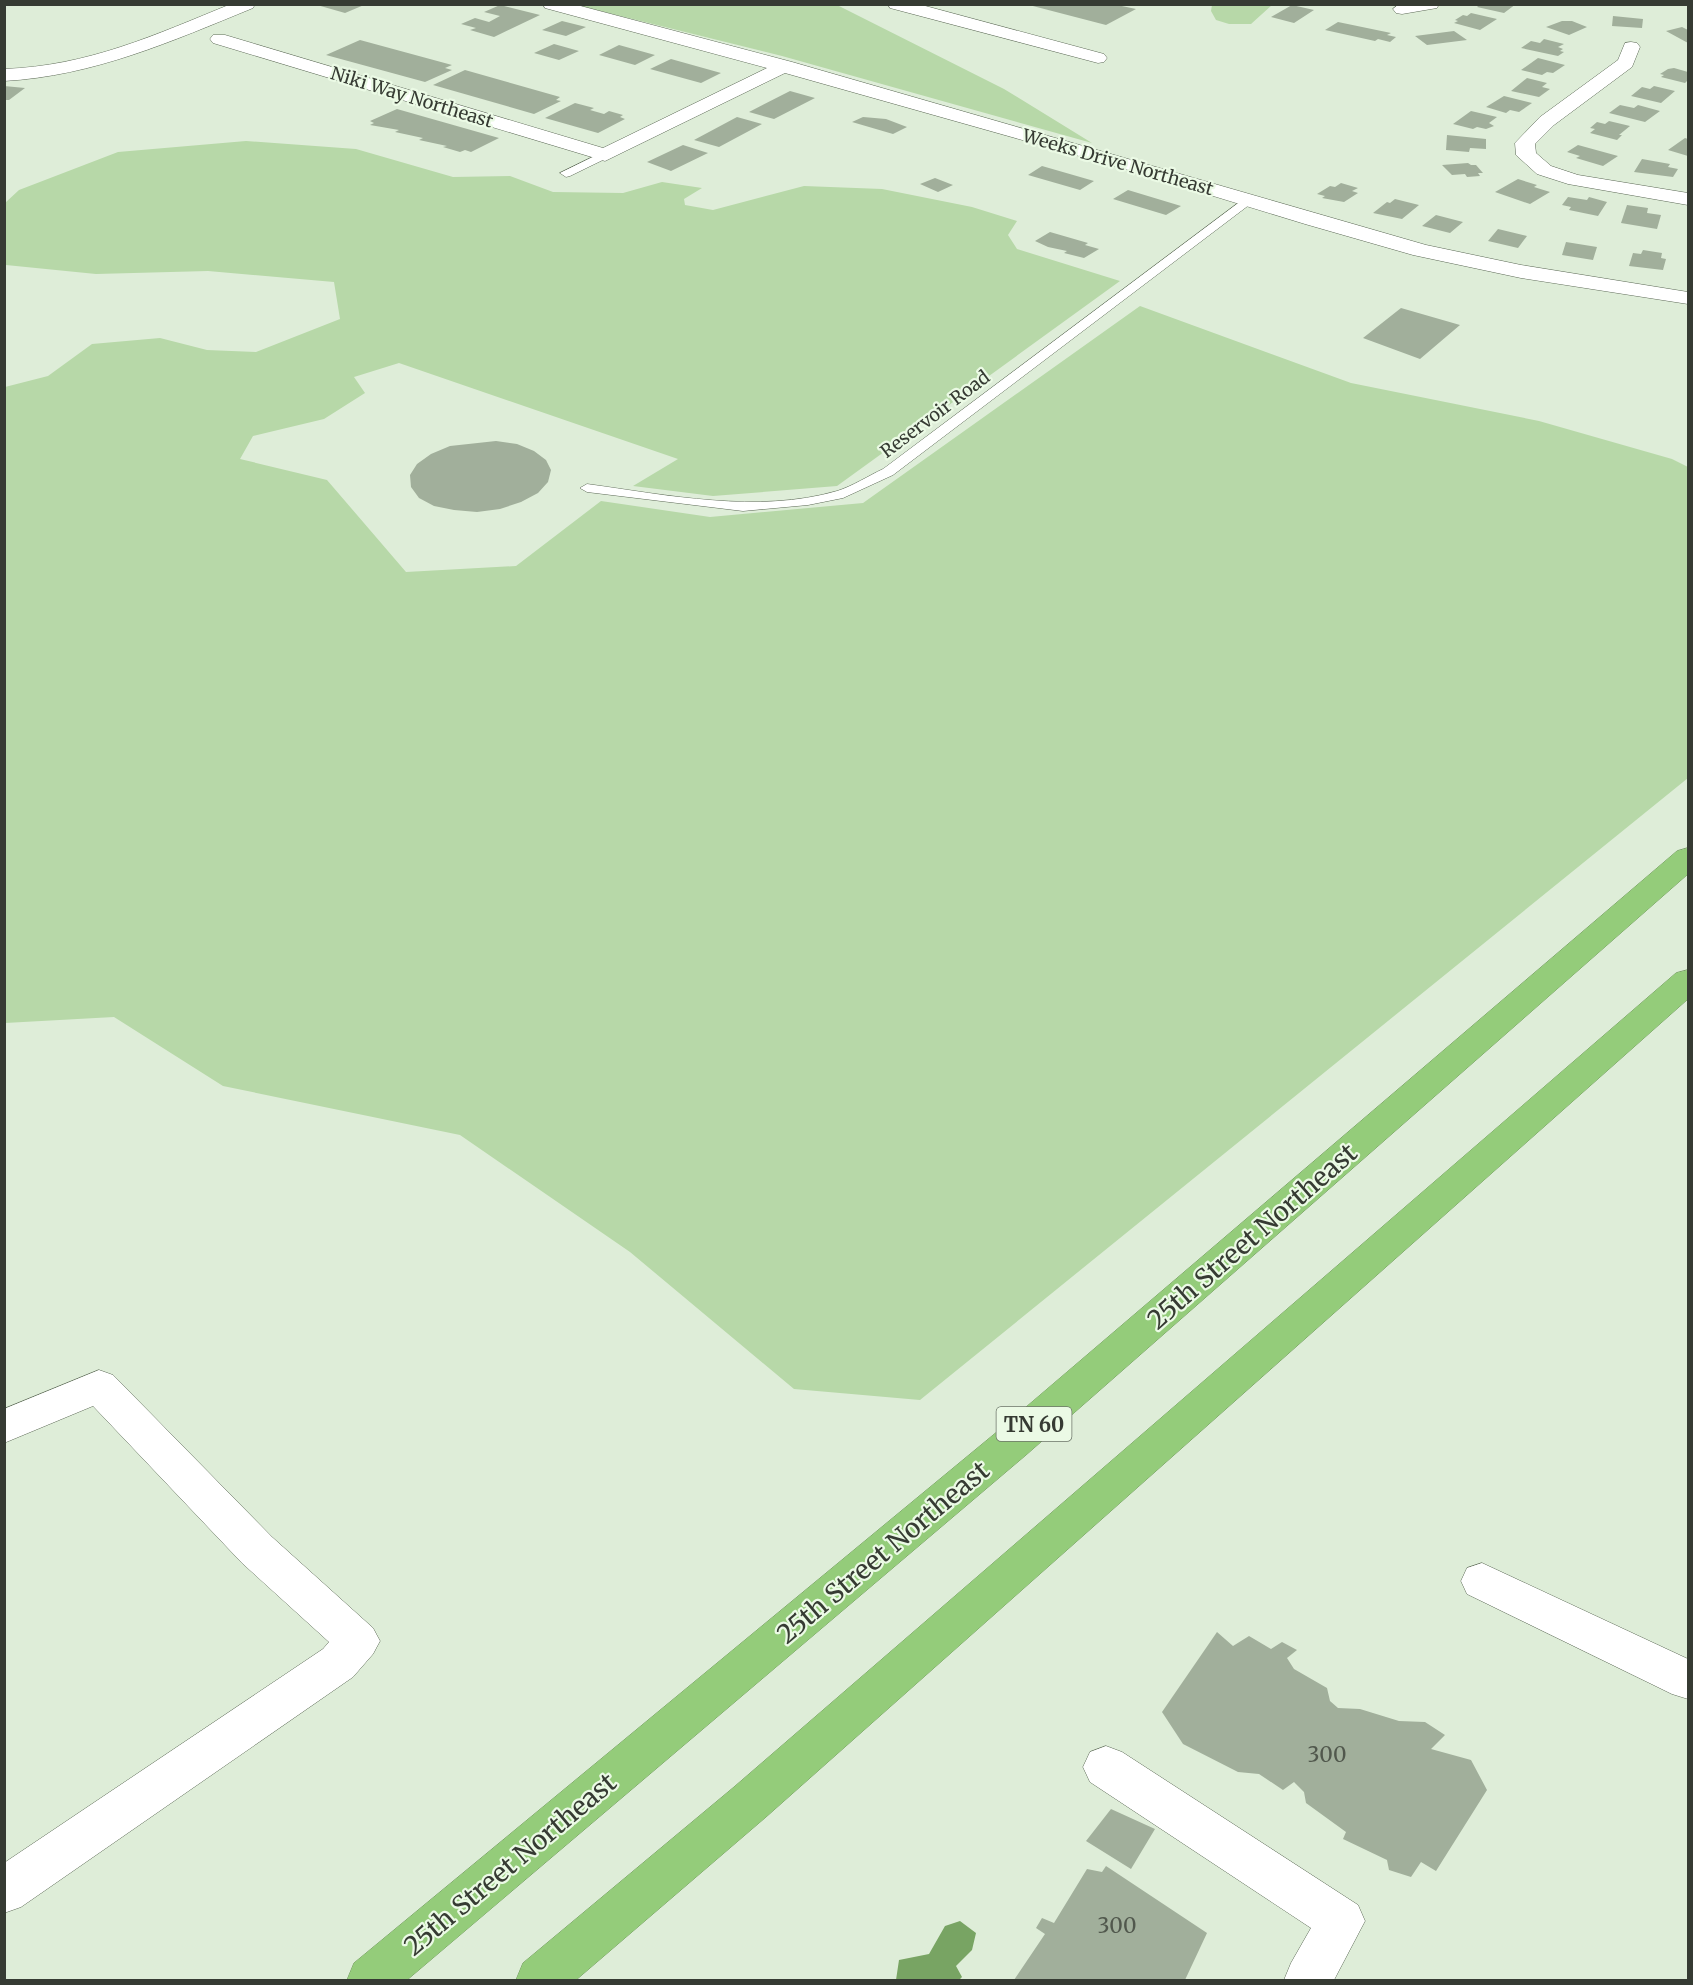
<svg xmlns="http://www.w3.org/2000/svg" width="1693" height="1985" font-family="Merriweather,serif">
<rect width="100%" height="100%" fill="#deedd8"/>
<path fill="#b7d8a8" d="M 576,5 L 837,5 L 1004,89 L 1092,143 L 782,56 Z
M 1212,5 L 1212,4 L 1272,5 L 1251,24 L 1229,24 L 1216,20 L 1211,11 Z
M 246,141 L 356,149 L 453,177 L 510,176 L 553,192 L 623,193 L 662,182 L 702,188 L 684,199 L 685,205 L 713,210 L 804,186 L 882,189 L 972,207 L 1017,221 L 1008,235 L 1017,249 L 1120,281 L 837,486 L 713,496 L 633,486 L 678,459 L 399,363 L 354,377 L 365,393 L 324,419 L 253,436 L 240,459 L 327,480 L 406,572 L 516,566 L 601,501 L 710,517 L 863,503 L 1140,306 L 1351,383 L 1539,421 L 1672,459 L 1688,467 L 1688,778 L 920,1400 L 794,1389 L 630,1252 L 460,1135 L 223,1086 L 114,1017 L 5,1023 L 5,387 L 48,376 L 92,344 L 160,338 L 207,350 L 256,352 L 340,319 L 334,282 L 208,271 L 96,274 L 6,265 L 5,203 L 19,190 L 118,152 Z"/>
<path fill="#78a463" d="M 960,1921 L 976,1933 L 972,1950 L 956,1966 L 962,1977 L 959,1980 L 896,1980 L 899,1960 L 929,1954 L 945,1926 Z"/>
<path fill="#a1af9b" d="M 361,4 L 364,5 L 345,13 L 317,5 Z
M 1480,4 L 1516,4 L 1504,13 L 1477,7 Z
M 500,5 L 540,15 L 494,37 L 470,30 L 476,28 L 461,24 L 475,18 L 489,22 L 500,16 L 484,12 Z
M 1029,5 L 1117,5 L 1136,9 L 1106,25 Z
M 1292,5 L 1314,10 L 1294,23 L 1271,17 Z
M 1471,13 L 1497,19 L 1480,30 L 1454,23 L 1458,21 L 1455,20 L 1463,15 L 1467,16 Z
M 1613,16 L 1643,19 L 1642,28 L 1612,26 Z
M 562,21 L 586,27 L 566,36 L 542,30 Z
M 1562,21 L 1572,21 L 1587,27 L 1569,35 L 1546,27 Z
M 1338,22 L 1391,33 L 1387,35 L 1396,37 L 1390,42 L 1378,39 L 1375,41 L 1325,30 Z
M 1682,27 L 1688,30 L 1688,43 L 1666,31 Z
M 1454,31 L 1467,40 L 1427,45 L 1415,36 Z
M 1544,39 L 1564,44 L 1558,47 L 1563,49 L 1560,51 L 1564,52 L 1558,56 L 1521,48 L 1531,41 L 1540,43 Z
M 360,40 L 452,65 L 445,68 L 452,70 L 425,82 L 326,55 Z
M 554,44 L 579,51 L 559,60 L 534,53 Z
M 619,45 L 655,55 L 635,65 L 599,55 Z
M 1538,58 L 1565,65 L 1553,73 L 1547,72 L 1542,75 L 1521,70 Z
M 671,59 L 721,73 L 701,83 L 650,69 Z
M 1674,68 L 1688,72 L 1688,80 L 1685,83 L 1661,77 L 1664,75 L 1660,74 L 1668,69 Z
M 465,70 L 560,97 L 556,100 L 561,101 L 534,114 L 433,85 Z
M 1527,78 L 1547,83 L 1542,87 L 1550,89 L 1539,97 L 1511,91 Z
M 4,86 L 25,88 L 9,100 L 4,100 Z
M 1654,86 L 1675,91 L 1661,103 L 1631,96 L 1642,87 L 1650,89 Z
M 790,91 L 815,98 L 774,119 L 749,112 Z
M 1504,96 L 1532,103 L 1519,112 L 1510,110 L 1506,113 L 1486,107 Z
M 575,103 L 594,108 L 590,110 L 604,114 L 609,111 L 623,115 L 620,117 L 625,119 L 598,133 L 545,118 Z
M 1620,105 L 1634,108 L 1638,105 L 1660,111 L 1645,122 L 1609,113 Z
M 397,109 L 499,138 L 471,152 L 465,150 L 460,152 L 443,147 L 447,146 L 419,140 L 423,138 L 395,132 L 399,130 L 370,125 L 374,123 L 370,121 Z
M 1471,111 L 1497,117 L 1489,123 L 1494,126 L 1486,129 L 1477,127 L 1473,129 L 1453,124 Z
M 737,117 L 762,124 L 719,147 L 694,140 Z
M 863,117 L 886,119 L 907,127 L 893,134 L 852,122 Z
M 1609,121 L 1630,126 L 1619,135 L 1622,135 L 1617,140 L 1590,133 L 1595,129 L 1590,128 L 1597,122 L 1605,124 Z
M 1447,135 L 1486,139 L 1486,149 L 1470,148 L 1469,152 L 1446,150 Z
M 1685,138 L 1688,139 L 1688,156 L 1668,150 Z
M 683,145 L 708,153 L 671,171 L 647,162 Z
M 1578,145 L 1618,156 L 1603,166 L 1576,158 L 1580,156 L 1567,152 Z
M 1642,159 L 1670,164 L 1668,167 L 1678,169 L 1673,177 L 1634,172 Z
M 1468,163 L 1471,165 L 1476,165 L 1483,173 L 1478,173 L 1480,176 L 1467,177 L 1465,174 L 1452,175 L 1442,165 Z
M 1042,166 L 1094,181 L 1080,190 L 1028,175 Z
M 935,178 L 953,185 L 938,192 L 920,184 Z
M 1518,179 L 1537,185 L 1534,187 L 1550,192 L 1530,204 L 1495,192 Z
M 1341,183 L 1358,188 L 1352,191 L 1358,193 L 1344,202 L 1322,198 L 1325,196 L 1317,194 L 1330,186 L 1335,187 Z
M 1128,190 L 1181,206 L 1166,215 L 1113,199 Z
M 1568,197 L 1587,200 L 1589,197 L 1607,202 L 1598,216 L 1569,210 L 1571,207 L 1562,205 Z
M 1395,199 L 1419,205 L 1402,219 L 1373,213 L 1387,202 L 1390,203 Z
M 1627,205 L 1648,208 L 1647,213 L 1661,215 L 1657,229 L 1621,223 Z
M 1436,215 L 1463,222 L 1450,233 L 1422,226 Z
M 1498,229 L 1527,236 L 1518,248 L 1488,241 Z
M 1050,232 L 1088,243 L 1085,245 L 1099,249 L 1084,258 L 1064,253 L 1067,251 L 1048,247 L 1035,241 Z
M 1566,242 L 1597,247 L 1593,260 L 1562,255 Z
M 1643,250 L 1662,253 L 1661,258 L 1666,259 L 1663,270 L 1629,266 L 1633,253 L 1641,254 Z
M 1401,308 L 1460,325 L 1420,359 L 1363,338 Z
M 496,441 L 517,444 L 534,451 L 546,460 L 551,470 L 548,482 L 538,493 L 521,502 L 500,509 L 477,512 L 454,510 L 434,506 L 419,498 L 411,487 L 410,475 L 417,464 L 431,454 L 450,446 Z
M 1217,1632 L 1233,1646 L 1249,1636 L 1271,1649 L 1282,1642 L 1297,1650 L 1287,1658 L 1294,1669 L 1327,1688 L 1330,1701 L 1338,1708 L 1360,1709 L 1399,1721 L 1425,1722 L 1445,1735 L 1431,1749 L 1471,1760 L 1487,1790 L 1436,1871 L 1421,1862 L 1411,1877 L 1389,1870 L 1387,1860 L 1343,1839 L 1346,1832 L 1306,1803 L 1304,1792 L 1294,1782 L 1283,1790 L 1259,1774 L 1238,1772 L 1183,1744 L 1162,1712 Z
M 1111,1809 L 1155,1829 L 1131,1869 L 1086,1841 Z
M 1106,1866 L 1207,1933 L 1185,1980 L 1014,1980 L 1045,1934 L 1036,1928 L 1042,1918 L 1054,1923 L 1087,1869 L 1102,1872 Z"/>
<g fill="none" stroke-linecap="round" stroke-linejoin="round">
<defs>
<path id="service" d="M 605,151 L 609,153 L 609,157 L 570,176 L 566,177 L 560,173 Z
M 1249,195 L 1255,199 L 1253,202 L 893,475 L 843,498 L 808,505 L 743,511 L 587,492 L 580,488 L 587,484 C 667,495 758,514 837,491 C 853,486 868,476 883,469 Z"/>
<path id="minor" d="M 231,4 L 255,4 L 253,8 C 172,41 94,76 4,81 L 4,69 C 88,66 155,35 231,4 Z
M 543,4 L 573,4 L 792,62 L 1426,245 L 1521,265 L 1688,292 L 1688,304 L 1521,278 L 1413,255 L 1305,224 L 1125,169 L 785,73 L 605,161 L 213,43 L 210,39 L 213,35 L 225,35 L 603,148 L 767,68 L 545,8 Z
M 888,4 L 918,4 L 1104,54 L 1107,58 L 1104,62 L 1098,63 L 890,8 Z
M 1399,4 L 1439,4 L 1437,8 L 1402,14 L 1396,13 L 1393,9 Z
M 1631,42 L 1637,43 L 1640,47 L 1632,67 L 1554,125 L 1535,144 L 1536,153 L 1551,166 L 1578,175 L 1688,193 L 1688,205 L 1568,184 L 1537,174 L 1516,155 L 1515,143 L 1540,117 L 1618,60 L 1625,43 Z
M 99,1370 L 113,1375 L 272,1537 L 373,1628 L 380,1641 L 373,1654 L 353,1677 L 21,1907 L 4,1913 L 4,1863 L 323,1649 L 329,1642 L 242,1563 L 93,1406 L 4,1443 L 4,1409 Z
M 1482,1563 L 1688,1659 L 1688,1699 L 1672,1694 L 1467,1594 L 1461,1581 L 1467,1568 Z
M 1106,1746 L 1122,1752 L 1358,1905 L 1365,1921 L 1334,1980 L 1284,1980 L 1291,1963 L 1311,1928 L 1090,1782 L 1083,1767 L 1090,1752 Z"/>
<path id="motorway" d="M 1688,848 L 1688,874 L 1026,1455 L 407,1980 L 347,1980 L 354,1963 L 998,1431 L 1677,851 Z
M 1688,970 L 1688,999 L 766,1817 L 576,1980 L 516,1980 L 523,1963 L 734,1787 L 1676,973 Z"/>
</defs>
<use href="#service" stroke="#5c6956" stroke-width="1"/>
<use href="#minor" stroke="#5c6956" stroke-width="1"/>
<use href="#motorway" stroke="#739961" stroke-width="1"/>
<use href="#service" fill="#fff" fill-rule="evenodd"/>
<use href="#minor" fill="#fff" fill-rule="evenodd"/>
<use href="#motorway" fill="#94cc7a" fill-rule="evenodd"/>
</g>
<g text-anchor="middle" dominant-baseline="central" stroke-width="4.5" stroke-linejoin="round" paint-order="stroke">
<g font-size="18" fill="#363b33" stroke="#ebfae5">
<text transform="translate(412 97) rotate(17)">Niki Way Northeast</text>
<text transform="translate(1118 162) rotate(16)">Weeks Drive Northeast</text>
<text transform="translate(935 414) rotate(-37)">Reservoir Road</text>
</g>
<rect fill="#ebfae5" stroke="#6c7468" stroke-width="1.5" x="996.5" y="1407" width="75" height="34" rx="4.5"/>
<g font-size="20" font-weight="bold" fill="#363b33">
<text x="1034" y="1424">TN 60</text>
</g>
<g font-size="21" fill="#51584d">
<text x="1327" y="1754">300</text>
<text x="1117" y="1925">300</text>
</g>
<g font-size="26" fill="#363b33" stroke="#ebfae5">
<text transform="translate(1252 1236) rotate(-41)">25th Street Northeast</text>
<text transform="translate(883 1552) rotate(-40)">25th Street Northeast</text>
<text transform="translate(510 1864) rotate(-40)">25th Street Northeast</text>
</g>
</g>
<rect width="1693" height="1985" fill="none" stroke="#363b33" stroke-width="12"/>
</svg>
